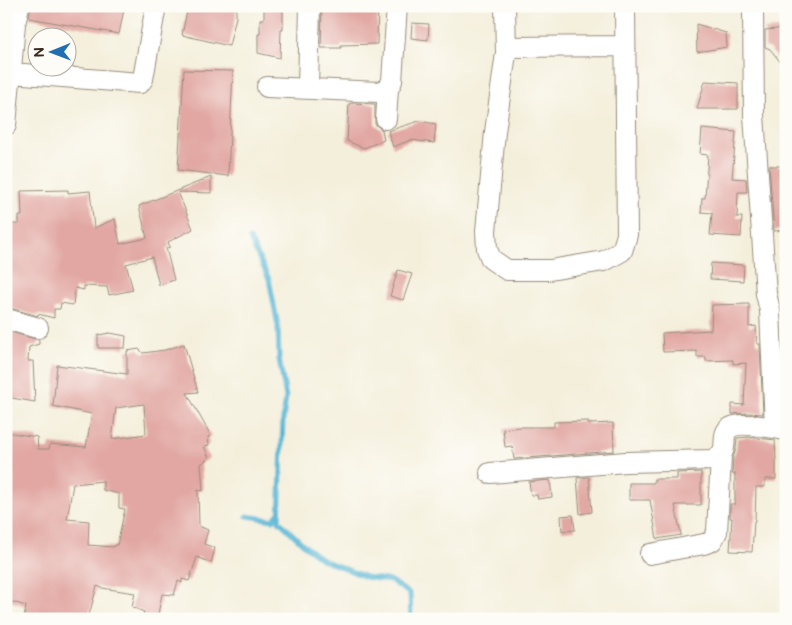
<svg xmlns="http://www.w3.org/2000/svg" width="792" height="625" font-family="'Balsamiq Sans',sans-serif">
<rect width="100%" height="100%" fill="#fdfcf7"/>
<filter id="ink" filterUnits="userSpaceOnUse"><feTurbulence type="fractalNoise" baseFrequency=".02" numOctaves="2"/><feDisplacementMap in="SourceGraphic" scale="10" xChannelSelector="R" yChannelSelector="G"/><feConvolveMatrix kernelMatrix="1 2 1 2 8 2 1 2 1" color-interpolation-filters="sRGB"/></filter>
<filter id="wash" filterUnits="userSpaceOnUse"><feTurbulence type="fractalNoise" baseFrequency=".0096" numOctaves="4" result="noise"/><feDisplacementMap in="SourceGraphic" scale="20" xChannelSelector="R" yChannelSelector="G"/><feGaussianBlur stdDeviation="1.12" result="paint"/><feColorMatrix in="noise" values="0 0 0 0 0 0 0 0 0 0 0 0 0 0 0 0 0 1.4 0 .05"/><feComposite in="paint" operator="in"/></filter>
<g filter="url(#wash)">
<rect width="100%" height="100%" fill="#f4efdb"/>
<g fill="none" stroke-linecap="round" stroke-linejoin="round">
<path stroke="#55b5d4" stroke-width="5" d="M 250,239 L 269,279 L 278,326 L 279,359 L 286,397 L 283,419 L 279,521 L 305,546 L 323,560 L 366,577 L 391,581 L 410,594 L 411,619
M 247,516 L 273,520 L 279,513"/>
</g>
<g id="blocks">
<path fill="#e2a7a3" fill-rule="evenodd" d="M 31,6 L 109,6 L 124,9 L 119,34 L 29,18 Z
M 188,6 L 236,6 L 236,17 L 229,46 L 182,35 Z
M 264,6 L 283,6 L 283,30 L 281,30 L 280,58 L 258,53 L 258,34 L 260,34 L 260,19 L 264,19 Z
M 322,6 L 378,6 L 377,44 L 341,45 L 341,48 L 321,48 Z
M 412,23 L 429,24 L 428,40 L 411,38 Z
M 696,24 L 726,33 L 727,47 L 697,52 Z
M 786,28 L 786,69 L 770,49 L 765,47 L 765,30 Z
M 184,70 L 233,71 L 228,176 L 178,170 Z
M 705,81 L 738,83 L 738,109 L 697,109 Z
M 351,103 L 375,104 L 375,124 L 382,130 L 384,140 L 364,148 L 347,141 L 349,104 Z
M 419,121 L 436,124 L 434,143 L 411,140 L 393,147 L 388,131 Z
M 702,129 L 736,132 L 732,178 L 746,179 L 747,192 L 738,192 L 737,217 L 742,217 L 741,237 L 710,235 L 712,213 L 701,212 L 702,198 L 705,198 L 708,155 L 700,154 Z
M 769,166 L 786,166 L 786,230 L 774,231 Z
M 211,177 L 211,193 L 178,192 L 193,229 L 168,242 L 170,247 L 166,248 L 174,280 L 159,285 L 152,257 L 126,264 L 133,290 L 109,295 L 107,287 L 84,286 L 84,290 L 75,288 L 73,305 L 61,303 L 60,309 L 54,309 L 54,318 L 38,314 L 38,316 L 6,307 L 6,224 L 19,224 L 19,216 L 22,216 L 21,191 L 68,190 L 68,193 L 90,191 L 94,228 L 115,219 L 120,244 L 147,238 L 139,206 Z
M 711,263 L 744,265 L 743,281 L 710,279 Z
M 398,270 L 412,274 L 403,300 L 390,296 Z
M 749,304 L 749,327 L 756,326 L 757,344 L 760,344 L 763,414 L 748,413 L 732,414 L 732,404 L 744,405 L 746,363 L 733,364 L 733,360 L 706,361 L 706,357 L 697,357 L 697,351 L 663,352 L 662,333 L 711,330 L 712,305 Z
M 6,331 L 39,340 L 39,344 L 29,347 L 28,361 L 33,361 L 35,402 L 6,397 Z
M 110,333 L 126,336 L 125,348 L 98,348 L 98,335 Z
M 184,344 L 198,392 L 187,393 L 211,436 L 208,437 L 209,445 L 204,446 L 209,458 L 201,464 L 203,491 L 198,490 L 199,526 L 208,530 L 204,544 L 215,548 L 211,563 L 197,557 L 189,581 L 182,579 L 182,583 L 178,581 L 174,595 L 162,594 L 157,619 L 142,619 L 144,612 L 132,607 L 135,593 L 102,588 L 97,586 L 88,619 L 24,619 L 26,606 L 6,600 L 9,572 L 6,572 L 6,432 L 37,437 L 38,449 L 49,449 L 50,444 L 86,447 L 92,414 L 53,406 L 57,365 L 127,374 L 127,351 L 139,349 L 143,353 L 165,350 ZM 144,404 L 146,434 L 112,439 L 116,408 ZM 103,481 L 103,490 L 119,494 L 119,508 L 125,509 L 117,545 L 115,545 L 114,547 L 88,545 L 89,521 L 67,519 L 73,484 Z
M 588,421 L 588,424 L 613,423 L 614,451 L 514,459 L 512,446 L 505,447 L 503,429 L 519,427 L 554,427 L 554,422 Z
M 748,437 L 775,440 L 776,459 L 776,479 L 765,479 L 765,487 L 756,487 L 755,521 L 754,521 L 752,552 L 730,551 L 732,518 L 730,518 L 730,504 L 735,504 L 735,474 L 732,474 L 733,458 L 736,449 L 737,438 Z
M 701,472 L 701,505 L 675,505 L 681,535 L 657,539 L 650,500 L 629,500 L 629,483 L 654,483 L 654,479 L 677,479 L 677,473 Z
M 589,477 L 592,512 L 580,514 L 577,478 Z
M 550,480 L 552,497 L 538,499 L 537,495 L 531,495 L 529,482 Z
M 573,515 L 575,530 L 562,531 L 561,516 Z"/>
</g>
</g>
<g filter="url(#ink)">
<use href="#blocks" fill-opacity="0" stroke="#988c7c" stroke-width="1"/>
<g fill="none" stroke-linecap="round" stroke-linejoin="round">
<defs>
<path id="minor" d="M 505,6 L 506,53 L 495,132 L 486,231 L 487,249 L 491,259 L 507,270 L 550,270 L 604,261 L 622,251 L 627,235 L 625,6
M 753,6 L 754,115 L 766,294 L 770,310 L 775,428
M 506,47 L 625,46
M 11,73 L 140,83 L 143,79 L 155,11
M 267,87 L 379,92 L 388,89 L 392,81 L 397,6
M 308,88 L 310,6
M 386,119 L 388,89
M 6,125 L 15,24 L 19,6
M 6,319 L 38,328
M 490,473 L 626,462 L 713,460 C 733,451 718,435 730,428 C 739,421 774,428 786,430
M 650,554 L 704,544 L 712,541 L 717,532 L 721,457"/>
</defs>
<use href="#minor" stroke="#988c7c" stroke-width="22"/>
<use href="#minor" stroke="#fff" stroke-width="20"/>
</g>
</g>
<rect width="792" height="625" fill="none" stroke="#fdfcf7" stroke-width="25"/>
<g transform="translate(52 52) rotate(269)"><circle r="24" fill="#fdfcf7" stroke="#afa8a0"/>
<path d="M0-4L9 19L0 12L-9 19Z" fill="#1f6fb2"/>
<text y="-8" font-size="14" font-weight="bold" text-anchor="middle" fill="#3b2a1e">N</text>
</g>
</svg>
